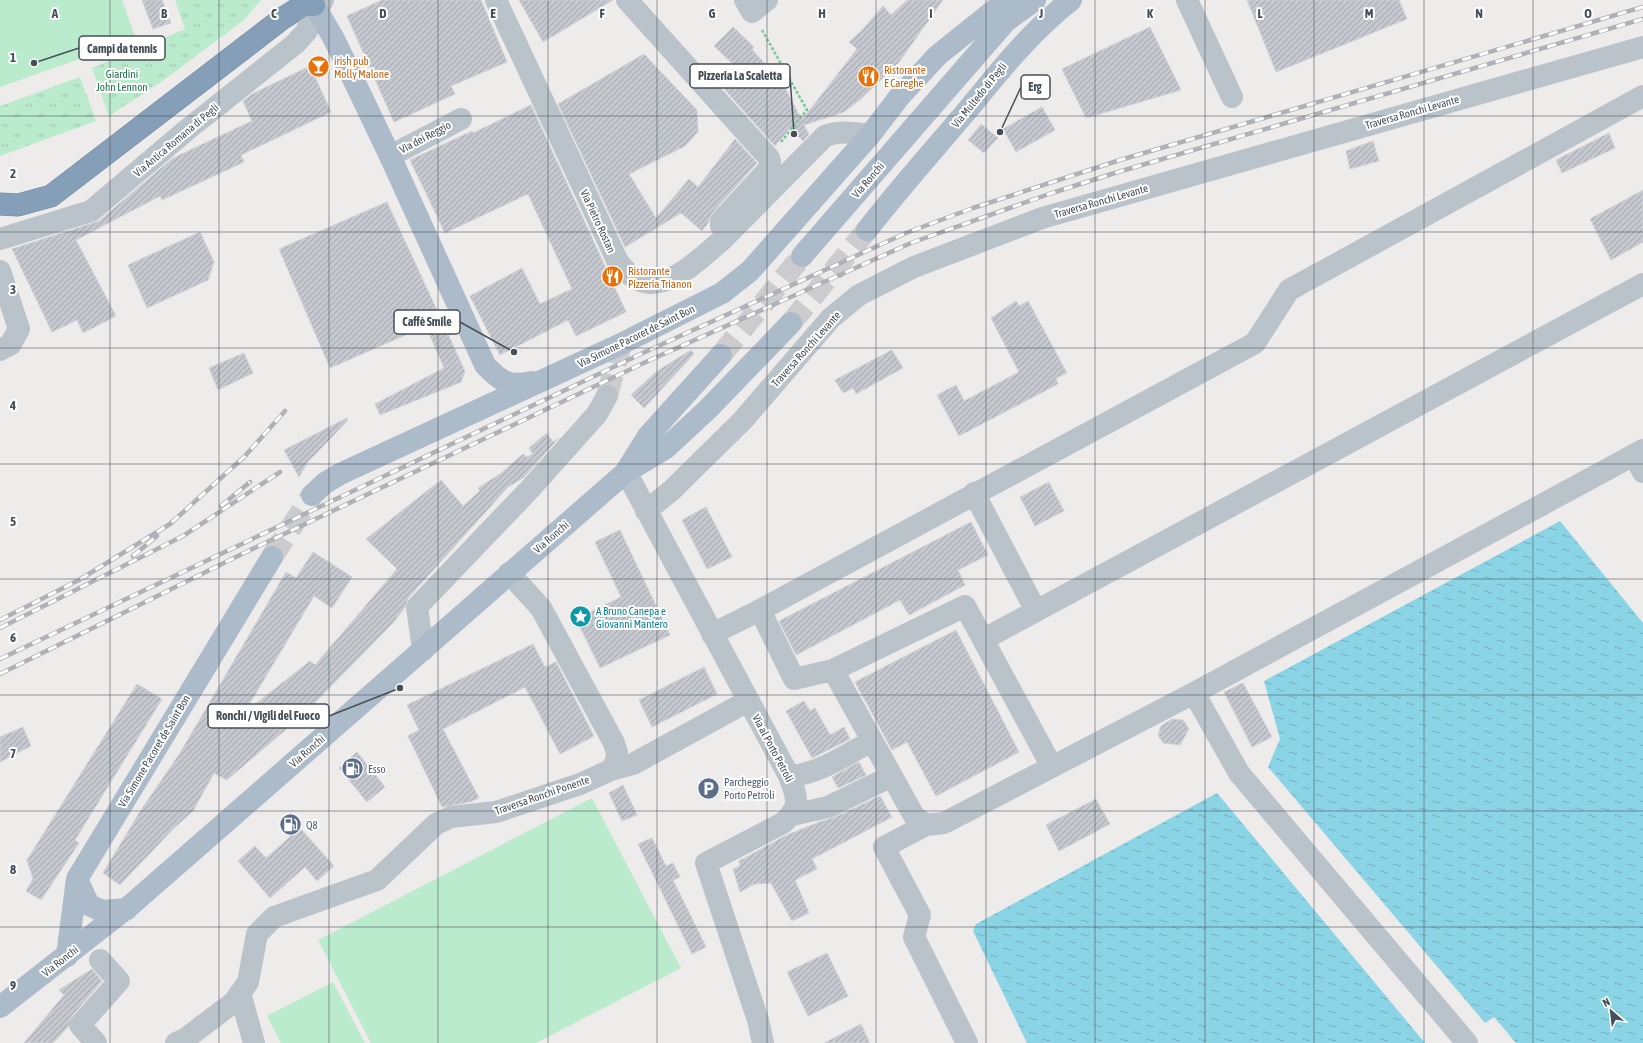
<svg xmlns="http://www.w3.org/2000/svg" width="1643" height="1043" font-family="'Asap Condensed',sans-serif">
<defs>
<pattern id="grass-tufts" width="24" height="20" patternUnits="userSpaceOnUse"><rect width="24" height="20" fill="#bbebcd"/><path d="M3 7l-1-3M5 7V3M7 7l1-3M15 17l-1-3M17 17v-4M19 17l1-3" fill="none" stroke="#a2cbb2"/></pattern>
<pattern id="water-ripples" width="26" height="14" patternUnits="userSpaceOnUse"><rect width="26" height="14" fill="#8ad4e6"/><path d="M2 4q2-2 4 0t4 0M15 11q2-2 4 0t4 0" fill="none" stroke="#73aebd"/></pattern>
<pattern id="building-hatch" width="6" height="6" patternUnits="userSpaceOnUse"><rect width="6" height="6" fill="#c5c8ce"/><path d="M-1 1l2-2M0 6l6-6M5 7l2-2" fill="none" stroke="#a2a5aa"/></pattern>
</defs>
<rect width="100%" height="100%" fill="#eeebeb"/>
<path fill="url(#grass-tufts)" d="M 175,0 L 261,0 L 244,20 L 164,80 L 109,116 L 92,68 L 185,29 Z
M 80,77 L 96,121 L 0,156 L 0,106 Z"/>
<path fill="#bbebcd" d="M 0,0 L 122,0 L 136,39 L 0,87 Z
M 592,798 L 681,968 L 536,1043 L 371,1043 L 318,940 Z
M 333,982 L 365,1043 L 281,1043 L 267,1016 Z"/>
<path fill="url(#water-ripples)" d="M 1560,521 L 1643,623 L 1643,1043 L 1516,1043 L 1494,1017 L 1485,1023 L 1268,767 L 1280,739 L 1264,681 Z
M 1217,793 L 1425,1043 L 1027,1043 L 973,931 L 976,924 Z"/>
<path fill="url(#building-hatch)" stroke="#d0d2d7" d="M 142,0 L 162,0 L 171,23 L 153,29 Z
M 382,0 L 481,0 L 507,62 L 451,86 L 455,94 L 394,122 L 347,16 Z
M 519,0 L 613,0 L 543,42 Z
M 907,0 L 943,0 L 899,62 L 861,99 L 844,112 L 804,125 L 809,134 L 803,141 L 790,128 L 775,146 L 725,90 L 743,74 L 714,46 L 733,27 L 754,47 L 752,50 L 780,79 L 802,120 L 857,49 L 849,42 L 862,30 L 883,6 L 891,15 Z
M 1247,0 L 1399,0 L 1407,19 L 1276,72 Z
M 1150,27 L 1181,90 L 1086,118 L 1062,69 Z
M 644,54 L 697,110 L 698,132 L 685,146 L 629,174 L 656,218 L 689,179 L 698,187 L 735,139 L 757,163 L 712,213 L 708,223 L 702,231 L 681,213 L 625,247 L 558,104 Z
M 310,66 L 331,112 L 241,155 L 244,162 L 162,200 L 160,196 L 76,240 L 116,316 L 83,333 L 77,320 L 52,332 L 12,249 L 99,221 L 173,158 L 252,121 L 243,101 L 252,94 Z
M 531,105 L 626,312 L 576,336 L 568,320 L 500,355 L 470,296 L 522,268 L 540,304 L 572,289 L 528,194 L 445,233 L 410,160 L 472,131 L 473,133 Z
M 1042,107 L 1055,130 L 1016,152 L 1003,129 Z
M 981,124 L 998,138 L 984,153 L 968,140 Z
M 1609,133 L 1615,148 L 1562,173 L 1556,160 Z
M 1373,141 L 1379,161 L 1350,169 L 1346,151 Z
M 1643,190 L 1643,242 L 1611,260 L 1590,219 Z
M 387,202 L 465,371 L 461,382 L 380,415 L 375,404 L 444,368 L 426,326 L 330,368 L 279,249 Z
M 200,232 L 214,262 L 208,280 L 147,308 L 128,265 Z
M 1016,301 L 1019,306 L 1028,301 L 1067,373 L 1056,378 L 1058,384 L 959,436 L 937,395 L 956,385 L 964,401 L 1019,372 L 991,318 Z
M 691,350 L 694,354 L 644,408 L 631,395 L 657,371 Z
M 892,350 L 903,368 L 856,394 L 853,388 L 843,393 L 835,380 Z
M 244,353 L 253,373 L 218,390 L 209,368 Z
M 347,418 L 348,420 L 307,463 L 299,477 L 284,450 Z
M 547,433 L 553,442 L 559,438 L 523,478 L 508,487 L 408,598 L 405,607 L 393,623 L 292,726 L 291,725 L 227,780 L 214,773 L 193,811 L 173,829 L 120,885 L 103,873 L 141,810 L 180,753 L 286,572 L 296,578 L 313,552 L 352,577 L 332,608 L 314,596 L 244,713 L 310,661 L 315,665 L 397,569 L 366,539 L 441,480 L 463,506 L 480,491 L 478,488 L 500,474 L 523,454 L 527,457 L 533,454 L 529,448 Z
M 1049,482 L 1064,511 L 1035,526 L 1020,497 Z
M 706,507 L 732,557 L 707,569 L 682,520 Z
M 971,522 L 988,555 L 958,570 L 965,585 L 909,615 L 900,600 L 796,655 L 779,621 Z
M 620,530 L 670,635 L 600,668 L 576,619 L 621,597 L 595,542 Z
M 956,630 L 1019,752 L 936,796 L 907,742 L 892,750 L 855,682 Z
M 533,644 L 545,667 L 556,662 L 594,736 L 560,754 L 525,687 L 443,729 L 479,798 L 470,802 L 442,807 L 408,736 L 419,730 L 407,705 Z
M 704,667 L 717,694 L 652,727 L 639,700 Z
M 1243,683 L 1272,737 L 1252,747 L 1224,692 Z
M 137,684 L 162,699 L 75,840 L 79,843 L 41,900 L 26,891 L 33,879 L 27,860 Z
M 804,701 L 810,711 L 815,708 L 830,735 L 844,727 L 850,739 L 812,758 L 786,711 Z
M 1172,719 L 1183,720 L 1189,729 L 1180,745 L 1163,743 L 1158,735 L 1161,726 Z
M 23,727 L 31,746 L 0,762 L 0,737 Z
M 357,752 L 385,787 L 367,802 L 339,768 Z
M 859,762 L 866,775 L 838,788 L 832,777 Z
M 623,785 L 637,815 L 622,821 L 609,793 Z
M 880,796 L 892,817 L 812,859 L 817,869 L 795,880 L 809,913 L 792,921 L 771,883 L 755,884 L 740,892 L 733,869 L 740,866 L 739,861 L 785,836 L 819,822 L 833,818 Z
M 1096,799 L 1110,824 L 1059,851 L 1046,825 Z
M 300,828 L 334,866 L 317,881 L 305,867 L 270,898 L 238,861 L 255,846 L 266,858 Z
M 652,838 L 666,866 L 673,863 L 680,877 L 673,880 L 706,947 L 692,954 L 638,844 Z
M 827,953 L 848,996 L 808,1016 L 787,972 Z
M 92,969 L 102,981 L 71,1017 L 68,1027 L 53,1043 L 24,1043 L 64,995 L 59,990 Z
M 861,1024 L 870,1043 L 824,1043 Z"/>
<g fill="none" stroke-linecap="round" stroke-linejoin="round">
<path stroke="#ccccce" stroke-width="22" stroke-dasharray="22 11" stroke-linecap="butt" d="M 607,396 L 621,344"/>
<path stroke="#ccccce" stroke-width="22" stroke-dasharray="22 11" stroke-linecap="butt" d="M 791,323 L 867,230
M 721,355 L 802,256
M 272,557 L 312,495"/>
<defs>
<path id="highway" d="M 0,204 L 18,205 L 51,196 L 283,18 L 304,5 L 314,5"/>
</defs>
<use href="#highway" stroke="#718aa4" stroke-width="23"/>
<path stroke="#75c79d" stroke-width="2.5" stroke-dasharray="3 2" stroke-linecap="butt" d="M 762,30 L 807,110 L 781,142"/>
<path stroke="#bac3ca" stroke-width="22" d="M 496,0 L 617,260 C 650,310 691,266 722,240 L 825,136 C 840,130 854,133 870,135
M 627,0 L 769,158 L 770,162 L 768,170 L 721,221 L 721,226
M 745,0 L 752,12 L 767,0
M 1187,0 L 1232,97
M 390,156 L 461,119
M 0,239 L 91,211 L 188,129 L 295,44 L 306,32 L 323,0
M 0,271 L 19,329 L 10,345 L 0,350
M 1634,455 L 1643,472
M 626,472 L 789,776 C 797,798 802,806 783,823 L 706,863 L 758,1020 L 763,1043
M 974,493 L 1036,611
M 646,511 L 672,490 L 743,420 L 831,318 L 859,295 L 914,267 L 1042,218 L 1643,47
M 760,610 L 794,679 L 833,670 L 914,816 L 926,825 L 944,823 L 1194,693 L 1643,450
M 712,634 L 760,610 L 1255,343 L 1289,290 L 1643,96
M 984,639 L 1643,284
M 423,650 L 417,607 L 529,490 L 597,414 L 607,396
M 833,670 L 965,606 L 1052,767
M 1194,693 L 1239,773 L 1467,1043
M 611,770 L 633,764 L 748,701
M 789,776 C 818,775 847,754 872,741
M 792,815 L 828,807 L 892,776
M 926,825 L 884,847 L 920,915 L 914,937 L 967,1043
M 240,993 L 254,1043
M 96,1043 L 80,1025 L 119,981 L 100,960
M 176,1043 L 185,1039 L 234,1002 L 248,982 L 257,934 L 274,917 L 377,880 L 436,824 L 451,817 L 496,812 L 580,784 L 611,770 L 616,761 L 617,753 L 614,743 L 541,608 L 509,573"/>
<path stroke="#acbbca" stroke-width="22" d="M 314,5 L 334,39 L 390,156 L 485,365 C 501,382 508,387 532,382
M 867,230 C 898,190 932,152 965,113 C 999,72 1028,34 1071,0
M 802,256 L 1006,21 L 1035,0
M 628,468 L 648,436 L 721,355
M 312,495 L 325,483 L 340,474 L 621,344 L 722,293 L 750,271 L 870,135 L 900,96 L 938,55 L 1007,0
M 77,879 L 89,905 L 102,911 L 127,909
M 67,956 L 77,879 L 272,557
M 0,1007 L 132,904 L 626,472 L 666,448 L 708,409 L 791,323"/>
<use href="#highway" stroke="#859fb8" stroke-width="22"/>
<defs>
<path id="rail" d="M 221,506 L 250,482
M 133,556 L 157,536
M 0,620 L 79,580 L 170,524 L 244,457 L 285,411
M 0,628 L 183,536 L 280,472
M 0,659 L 645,352 L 906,233 L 973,208 L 1120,160 L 1643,7
M 0,674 L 242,554 L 648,361 L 911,243 L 1049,194 L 1118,172 L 1643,19"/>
</defs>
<use href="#rail" stroke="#aeb1b6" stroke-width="4.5"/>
<use href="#rail" stroke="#fff" stroke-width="3" stroke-dasharray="9" stroke-linecap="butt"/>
</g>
<path fill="none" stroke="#454f58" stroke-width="1" stroke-opacity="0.55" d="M 110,0 L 110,1043M 219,0 L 219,1043M 329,0 L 329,1043M 438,0 L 438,1043M 548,0 L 548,1043M 657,0 L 657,1043M 767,0 L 767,1043M 876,0 L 876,1043M 986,0 L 986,1043M 1095,0 L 1095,1043M 1205,0 L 1205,1043M 1314,0 L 1314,1043M 1424,0 L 1424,1043M 1533,0 L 1533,1043M 0,116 L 1643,116M 0,232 L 1643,232M 0,348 L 1643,348M 0,464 L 1643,464M 0,579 L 1643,579M 0,695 L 1643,695M 0,811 L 1643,811M 0,927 L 1643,927"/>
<defs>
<symbol id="bar-disc" viewBox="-11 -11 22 22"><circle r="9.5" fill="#e8710a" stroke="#fff"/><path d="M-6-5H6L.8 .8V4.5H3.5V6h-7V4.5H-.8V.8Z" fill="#fff"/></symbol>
<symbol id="restaurant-disc" viewBox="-11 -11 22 22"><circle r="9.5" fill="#e8710a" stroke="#fff"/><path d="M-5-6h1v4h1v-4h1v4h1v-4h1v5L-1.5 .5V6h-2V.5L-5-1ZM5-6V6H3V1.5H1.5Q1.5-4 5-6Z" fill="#fff"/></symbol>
<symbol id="sight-disc" viewBox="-11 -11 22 22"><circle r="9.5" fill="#0f9aa8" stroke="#fff"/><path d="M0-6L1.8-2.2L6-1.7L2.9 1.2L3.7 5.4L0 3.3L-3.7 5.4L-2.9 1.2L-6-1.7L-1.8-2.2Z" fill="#fff"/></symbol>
<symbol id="fuel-disc" viewBox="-11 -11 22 22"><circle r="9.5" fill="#5c6f8a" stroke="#fff"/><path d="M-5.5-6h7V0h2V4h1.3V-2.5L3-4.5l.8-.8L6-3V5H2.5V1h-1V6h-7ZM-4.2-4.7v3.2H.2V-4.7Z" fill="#fff"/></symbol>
<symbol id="parking-disc" viewBox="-11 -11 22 22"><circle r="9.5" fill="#5c6f8a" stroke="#fff"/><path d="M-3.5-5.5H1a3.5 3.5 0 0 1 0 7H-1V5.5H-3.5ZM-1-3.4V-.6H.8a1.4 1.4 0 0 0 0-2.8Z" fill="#fff"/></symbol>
</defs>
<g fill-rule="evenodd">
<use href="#bar-disc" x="306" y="54" width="25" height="25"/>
<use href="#restaurant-disc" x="856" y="64" width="25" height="25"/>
<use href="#restaurant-disc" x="600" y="264" width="25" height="25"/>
<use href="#sight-disc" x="568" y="604" width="25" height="25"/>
<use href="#fuel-disc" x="340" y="756" width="25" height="25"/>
<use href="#parking-disc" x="696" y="776" width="25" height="25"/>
<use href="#fuel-disc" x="278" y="812" width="25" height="25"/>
</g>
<g text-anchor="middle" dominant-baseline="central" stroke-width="4" stroke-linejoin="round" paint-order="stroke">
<g font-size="11" fill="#c56008" stroke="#fff" text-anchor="start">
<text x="334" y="61">irish pub<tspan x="334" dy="13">Molly Malone</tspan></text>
<text x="884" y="70">Ristorante<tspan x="884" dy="13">E Careghe</tspan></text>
<text x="628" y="271">Ristorante<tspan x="628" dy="13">Pizzeria Trianon</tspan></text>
</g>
<g font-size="11" fill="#1b7446" stroke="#fff">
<text x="122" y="74">Giardini<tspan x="122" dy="13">John Lennon</tspan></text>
</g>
<g font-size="11" fill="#454f58" stroke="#fff">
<text transform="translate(979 95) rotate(-51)">Via Multedo di Pegli</text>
<text transform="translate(1412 112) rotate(-16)">Traversa Ronchi Levante</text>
<text transform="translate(425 137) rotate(-28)">Via dei Reggio</text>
<text transform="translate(176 140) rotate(-40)">Via Antica Romana di Pegli</text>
<text transform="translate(868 180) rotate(-49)">Via Ronchi</text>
<text transform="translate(1101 201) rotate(-16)">Traversa Ronchi Levante</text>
<text transform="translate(598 221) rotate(65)">Via Pietro Rostan</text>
<text transform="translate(636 336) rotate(-26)">Via Simone Pacoret de Saint Bon</text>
<text transform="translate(806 349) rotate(-48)">Traversa Ronchi Levante</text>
<text transform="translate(551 537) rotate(-41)">Via Ronchi</text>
<text transform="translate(773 748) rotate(62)">Via al Porto Petroli</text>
<text transform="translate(154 751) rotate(-59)">Via Simone Pacoret de Saint Bon</text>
<text transform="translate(307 751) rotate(-41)">Via Ronchi</text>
<text transform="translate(542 795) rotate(-19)">Traversa Ronchi Ponente</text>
<text transform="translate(60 961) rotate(-38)">Via Ronchi</text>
</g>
<g font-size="11" fill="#0d838f" stroke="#fff" text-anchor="start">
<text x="596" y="611">A Bruno Canepa e<tspan x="596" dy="13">Giovanni Mantero</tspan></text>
</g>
<g font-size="11" fill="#4e5e75" stroke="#fff" text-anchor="start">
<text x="368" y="769">Esso</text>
<text x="724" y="782">Parcheggio<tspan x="724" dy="13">Porto Petroli</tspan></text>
<text x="306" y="825">Q8</text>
</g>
</g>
<g font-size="13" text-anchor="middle" font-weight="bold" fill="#454f58" stroke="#fff" stroke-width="4" stroke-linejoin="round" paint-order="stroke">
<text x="55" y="18">A</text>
<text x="164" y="18">B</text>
<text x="274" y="18">C</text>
<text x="383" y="18">D</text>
<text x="493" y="18">E</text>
<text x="602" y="18">F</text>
<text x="712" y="18">G</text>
<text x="822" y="18">H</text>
<text x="931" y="18">I</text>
<text x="1041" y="18">J</text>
<text x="1150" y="18">K</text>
<text x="1260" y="18">L</text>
<text x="1369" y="18">M</text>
<text x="1479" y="18">N</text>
<text x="1588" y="18">O</text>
<text x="13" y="62">1</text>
<text x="13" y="178">2</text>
<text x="13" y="294">3</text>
<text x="13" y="410">4</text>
<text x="13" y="526">5</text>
<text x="13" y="642">6</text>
<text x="13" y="758">7</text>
<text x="13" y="874">8</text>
<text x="13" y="990">9</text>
</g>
<path fill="none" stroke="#454f58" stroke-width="1.5" d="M34 63L79 48M794 134L790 76M1000 132L1021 87M514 352L460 322M400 688L329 716"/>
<g fill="#454f58" stroke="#fff" stroke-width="1.5">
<circle cx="34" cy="63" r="4"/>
<circle cx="794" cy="134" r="4"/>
<circle cx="1000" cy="132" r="4"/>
<circle cx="514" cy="352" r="4"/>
<circle cx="400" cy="688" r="4"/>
</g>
<g fill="#fff" stroke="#454f58" stroke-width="1.5">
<rect x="79" y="36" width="86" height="24" rx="4"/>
<rect x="690" y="64" width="100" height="24" rx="4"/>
<rect x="1021" y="75" width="29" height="24" rx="4"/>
<rect x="394" y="310" width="66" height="24" rx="4"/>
<rect x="208" y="704" width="121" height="24" rx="4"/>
</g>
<g font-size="12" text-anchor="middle" font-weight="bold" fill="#454f58">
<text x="122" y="53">Campi da tennis</text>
<text x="740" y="80">Pizzeria La Scaletta</text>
<text x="1035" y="91">Erg</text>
<text x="427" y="326">Caffè Smile</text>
<text x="268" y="720">Ronchi / Vigili del Fuoco</text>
</g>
<g transform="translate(1611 1011) rotate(332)" stroke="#ffffff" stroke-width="3" paint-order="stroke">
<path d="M0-3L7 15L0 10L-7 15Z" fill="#454f58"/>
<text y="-6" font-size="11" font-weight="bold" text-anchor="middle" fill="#454f58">N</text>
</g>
</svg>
